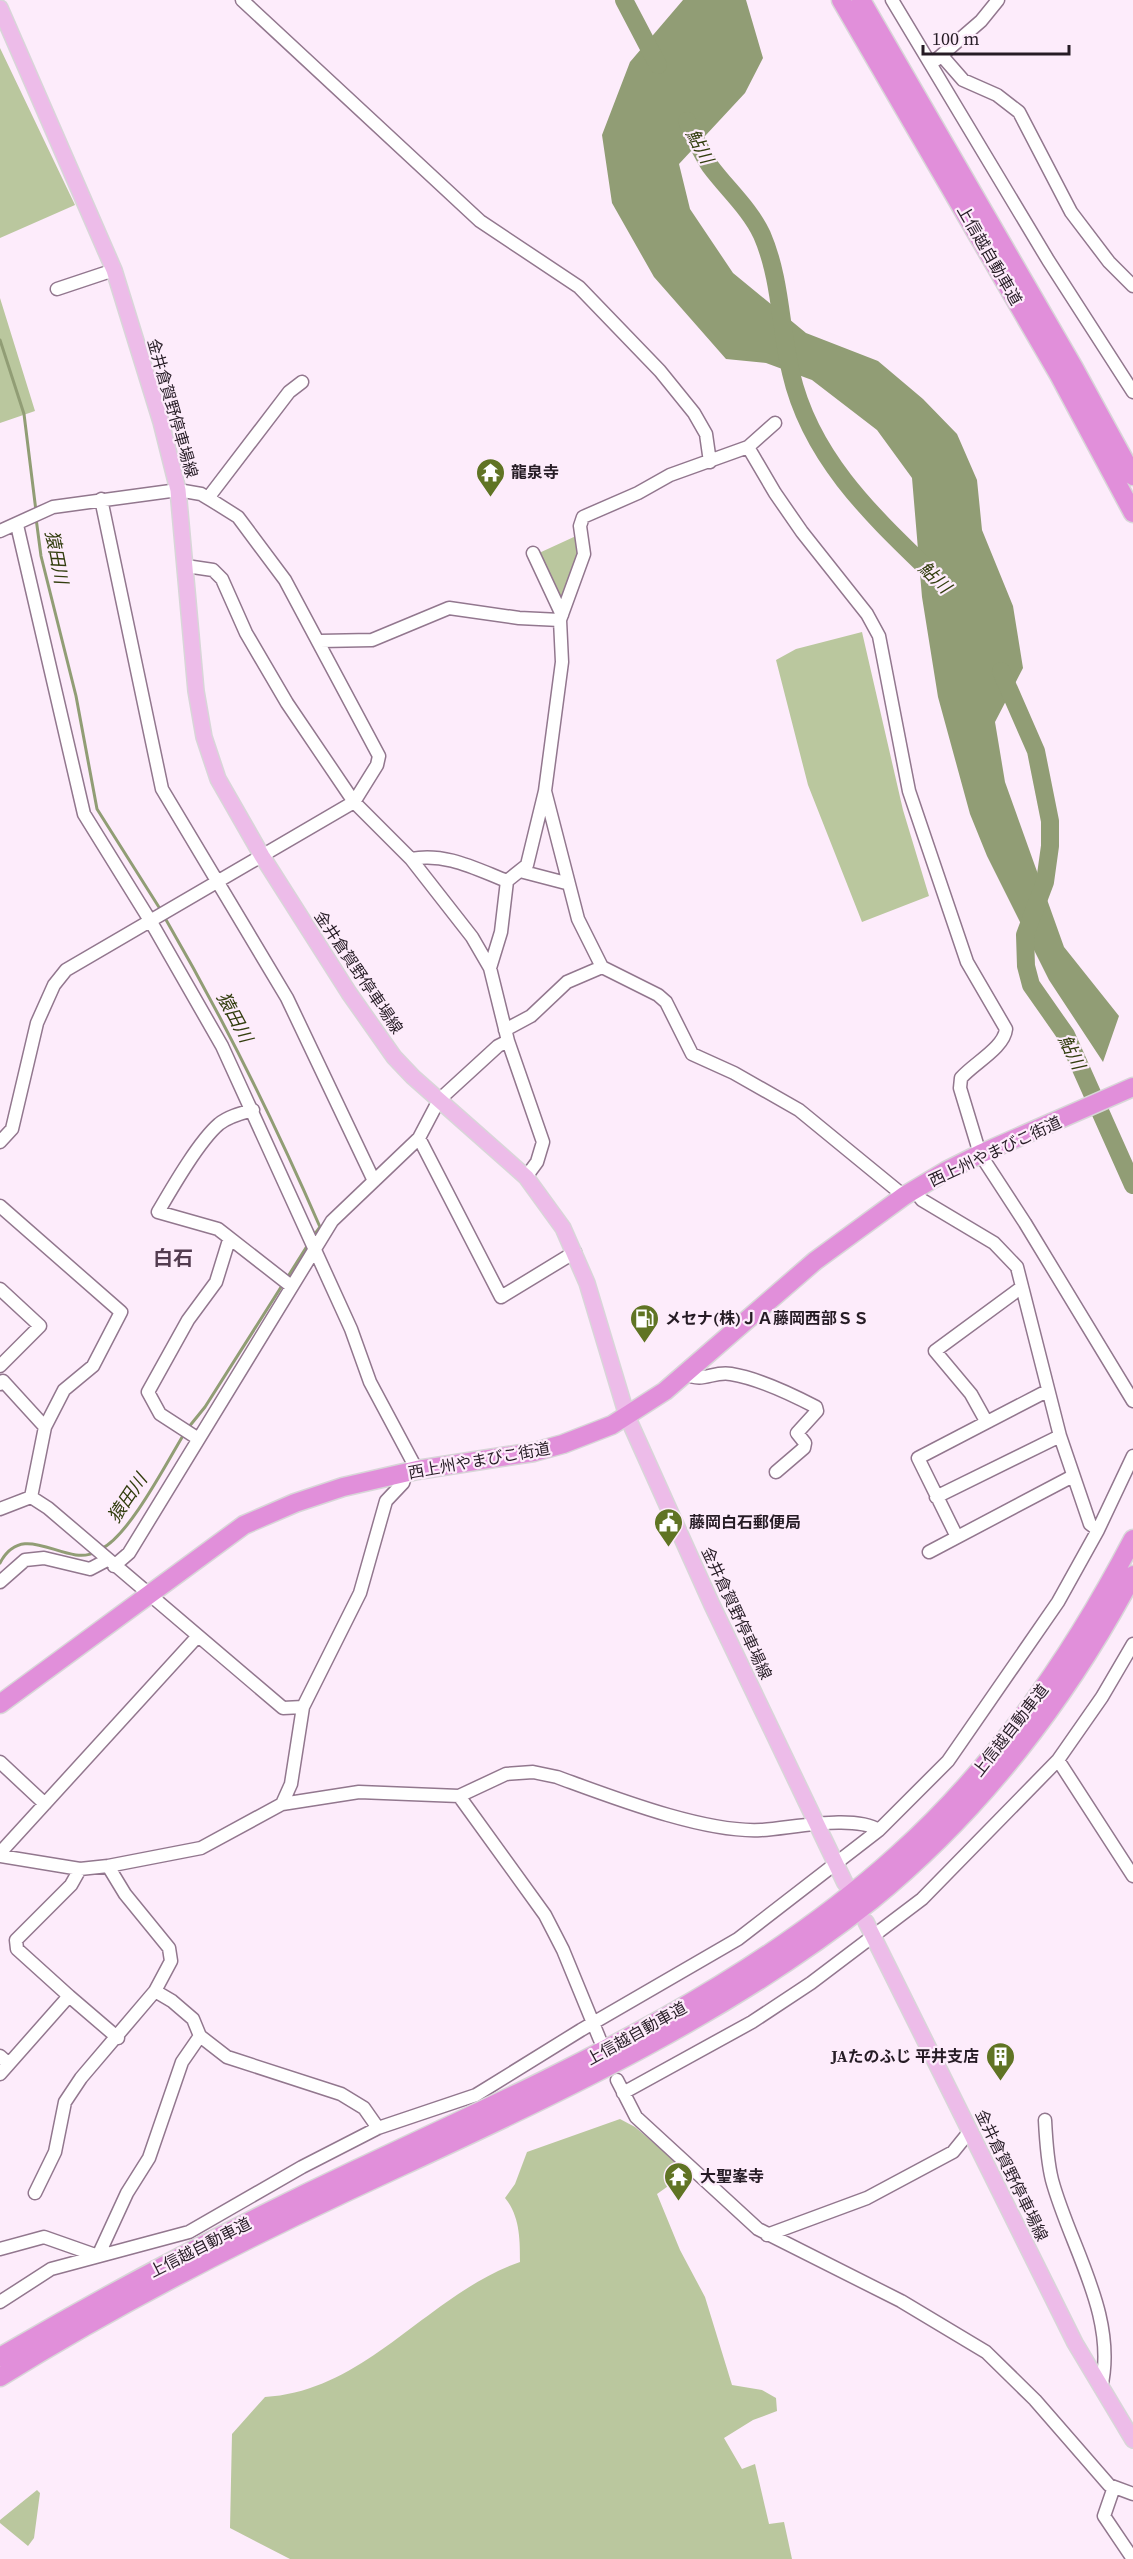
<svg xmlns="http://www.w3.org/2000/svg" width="1133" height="2559" font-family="'Source Serif 4','Noto Sans JP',serif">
<rect width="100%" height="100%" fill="#fdecfb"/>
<path fill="#bac79e" d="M 0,48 L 75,205 L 0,238 Z
M 0,298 L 35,411 L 0,423 Z
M 576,536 L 580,557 L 563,605 L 539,553 Z
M 862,632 L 903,810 L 929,896 L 862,922 L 808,785 L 776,660 L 796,649 Z
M 620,2119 L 635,2127 L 688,2172 L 657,2194 L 680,2250 L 705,2297 L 732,2385 L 762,2390 L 776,2398 L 777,2411 L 753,2420 L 724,2438 L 742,2469 L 755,2464 L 769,2524 L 784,2522 L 792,2559 L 290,2559 L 230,2528 L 232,2434 L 265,2397 C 367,2391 428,2294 520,2262 C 520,2240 520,2216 505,2198 L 515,2184 L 527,2152 Z
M 37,2490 L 40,2493 L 34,2538 L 28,2546 L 0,2523 L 0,2520 Z"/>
<path fill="#919d75" d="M 683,0 L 746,0 L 763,58 L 745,93 L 679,164 L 690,209 L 733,273 L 806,333 L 878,361 L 923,399 L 957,434 L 977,480 L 982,530 L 1013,606 L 1023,668 L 995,722 L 1005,782 L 1064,947 L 1119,1016 L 1103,1062 L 1049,980 L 987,856 L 970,814 L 938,697 L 922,597 L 912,478 L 877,430 L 812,380 L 766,363 L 726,359 L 654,277 L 612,203 L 602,135 L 630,62 Z"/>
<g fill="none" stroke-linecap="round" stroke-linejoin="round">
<path stroke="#919d75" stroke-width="3" d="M 0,340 L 24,414 L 36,511
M 36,518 L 41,556 L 76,696 L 97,809 L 162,912
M 165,918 C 223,1018 274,1121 320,1227 L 312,1238
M 287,1278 L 309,1243
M 188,1428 L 205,1407 L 283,1284
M 101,1549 C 129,1536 167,1462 184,1434
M 0,1563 C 24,1518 65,1568 96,1552"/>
<path stroke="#919d75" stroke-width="18" d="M 624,0 L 658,65
M 687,121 C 694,136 701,152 710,166 C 727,189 750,209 762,235 C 781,279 780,327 791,373 C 811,460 875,518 936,577
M 1001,671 L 1036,751 L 1050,821 L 1050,846 L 1045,882 L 1025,935 L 1026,966 L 1031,985 L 1066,1035 L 1133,1185"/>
<defs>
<path id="minor" d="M 242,0 L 480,221 L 579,287 L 660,371 L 694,413 L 706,434 L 710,462
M 892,0 L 1048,260 L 1133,392
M 942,56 L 963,80 L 997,95 L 1019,112 L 1071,212 L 1109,262 L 1133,286
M 936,60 L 981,21 L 998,0
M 57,289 L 114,270
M 748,447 L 775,493 L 802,532 L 867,614 L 879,636 L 909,791 L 967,962 L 1006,1029 C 1004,1048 974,1063 961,1078 L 960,1088 L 980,1154 L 1025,1223 L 1133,1401
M 208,498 L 289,392 L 302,382
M 101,499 L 162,789 L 287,998 L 374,1181
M 17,525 L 84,814 L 151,922 L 222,1046 L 351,1329 L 370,1382 L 417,1470
M 0,531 L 53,507 L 178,490 L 201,494 L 211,500 L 238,517 L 285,580 L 379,756 L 377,765 L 354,802 L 66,970 L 54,985 L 37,1023 L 12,1129 L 0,1142
M 533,553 L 562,615
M 186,566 L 213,570 L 222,579 L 246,633 L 287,703 L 354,802 L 411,859 L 472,937 L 490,968 L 508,1041 L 543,1142 L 537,1162 L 526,1177
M 320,641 L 372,640 L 449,608 L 519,618 L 560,620
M 545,791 L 578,919 L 602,967 L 658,995 L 666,1002 L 692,1054 L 734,1073 L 799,1110 L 904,1196
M 411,859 C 445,852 476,869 507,881
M 520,871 L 566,883
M 490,968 L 501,932 L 507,881 L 527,865 L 545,791 L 562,662 L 560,620 L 584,554 L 580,526 L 583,517 L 638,493 L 670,475 L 748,447 L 775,423
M 505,1030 L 531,1016 L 567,982 L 602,967
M 253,1110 C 242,1113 229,1116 219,1124 C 199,1141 172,1188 158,1212 L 218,1229 L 291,1286
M 419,1138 L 501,1297 L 575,1252
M 914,1190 L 922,1200 L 994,1243 L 1017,1267 L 1060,1436 L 1090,1524 L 1098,1530
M 0,1206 L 121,1312 L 93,1366 L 64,1390 L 45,1427 L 31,1497
M 0,1289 L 40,1326 L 0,1366
M 685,1374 C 704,1383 712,1371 731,1374 C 756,1378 793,1395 816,1407 L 817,1411 L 797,1433 L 805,1443 L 804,1448 L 776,1472
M 0,1384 L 3,1381 L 45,1427
M 986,1421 L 971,1394 L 935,1351 L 1022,1287
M 197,1438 L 160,1414 L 148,1392 L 188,1320 L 216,1282 L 229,1240
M 31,1497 L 48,1508 L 283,1708 L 303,1707
M 936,1497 L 1060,1436
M 0,1509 L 31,1497
M 957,1537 L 918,1458 L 1047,1391
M 929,1552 L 1073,1476
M 114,1566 L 129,1553 L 332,1221 L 419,1138 L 439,1100 L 498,1046 L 508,1041
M 0,1582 L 25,1560 L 44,1558 L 90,1569 L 107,1560
M 1058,1760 L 1133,1876
M 0,1762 L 45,1804
M 459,1796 L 545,1915 L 563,1950 L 600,2040
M 282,1804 L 291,1784 L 303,1707 L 360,1593 L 386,1501 L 403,1483 L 406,1473
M 0,1853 L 197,1637
M 0,1856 L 80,1869 L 108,1866 L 201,1848 L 282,1804 L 359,1792 L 459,1796 L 506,1774 L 533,1772 L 557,1777 C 612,1797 704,1833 761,1830 C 793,1828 853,1814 879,1830
M 108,1866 L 125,1894 L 169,1948 L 171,1961 L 155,1991 L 172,2001 L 193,2019 L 200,2036 L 227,2057 L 341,2094 L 364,2108 L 378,2128
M 69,1996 L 118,2038
M 0,2056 L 9,2064
M 0,2074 L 69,1996 L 17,1949 L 16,1940 L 71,1885 L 80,1869
M 617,2080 L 636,2117 L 758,2229 L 901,2301 L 986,2352 L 1035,2400 L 1109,2485 L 1133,2494
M 623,2093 L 752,2022 L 811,1983 L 922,1899 L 1058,1760 L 1102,1697 L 1133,1644
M 1045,2120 C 1046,2140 1047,2160 1052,2180 C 1070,2247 1118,2316 1101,2388
M 35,2193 L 55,2152 L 65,2102 L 81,2078 L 155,1991
M 767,2235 L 867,2198 L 953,2152 L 970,2131
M 0,2249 L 44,2237 L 98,2256
M 98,2256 L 127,2193 L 149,2158 L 182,2062 L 200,2036
M 0,2302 L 51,2269 L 189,2232 L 302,2167 L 378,2128 L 476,2095 L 581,2030 L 738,1939 L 879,1830 L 948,1761 L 1058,1602 L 1098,1530 L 1133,1456
M 1114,2487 L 1104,2516 L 1133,2559"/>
<path id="major" d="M 0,8 L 114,270 L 161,422 L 178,490 L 196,691 L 204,737 L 218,779 L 262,856 L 349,993 L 394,1057 L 413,1077 L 526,1177 L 563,1228 L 587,1283 L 627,1416 L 712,1605 L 845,1883
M 866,1922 L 1075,2343 L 1133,2440"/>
<path id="highway" d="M 841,0 L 1059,375 L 1133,513
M 861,0 L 1074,368 L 1133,476
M 0,1704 L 244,1525 L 295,1503 L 343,1487 L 417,1470 L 534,1452 L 563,1444 L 612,1425 L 665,1391 L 815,1261 L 904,1196 L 946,1171 L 980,1154 L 1133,1087
M 0,2357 C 116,2289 234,2227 355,2170 C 545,2080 741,1996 898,1854 C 997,1765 1072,1656 1133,1539
M 0,2377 C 108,2310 223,2250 338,2196 C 523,2109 711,2028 872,1900 C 980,1812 1068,1698 1133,1575"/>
</defs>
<use href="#minor" stroke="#92778e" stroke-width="15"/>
<use href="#major" stroke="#d8d6d8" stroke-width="18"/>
<use href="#highway" stroke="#d8d6d8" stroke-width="21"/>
<use href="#minor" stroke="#fff" stroke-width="12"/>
<use href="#major" stroke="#edbce9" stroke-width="15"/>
<use href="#highway" stroke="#e18fda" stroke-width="18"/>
</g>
<defs>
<symbol id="temple-pin" viewBox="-11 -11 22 30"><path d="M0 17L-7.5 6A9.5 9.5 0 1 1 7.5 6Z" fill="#607424" stroke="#fdecfb"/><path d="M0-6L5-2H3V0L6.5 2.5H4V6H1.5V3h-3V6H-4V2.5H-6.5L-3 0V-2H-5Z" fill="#fff"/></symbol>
<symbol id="fuel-pin" viewBox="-11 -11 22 30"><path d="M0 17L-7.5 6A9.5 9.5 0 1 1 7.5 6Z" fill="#607424" stroke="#fdecfb"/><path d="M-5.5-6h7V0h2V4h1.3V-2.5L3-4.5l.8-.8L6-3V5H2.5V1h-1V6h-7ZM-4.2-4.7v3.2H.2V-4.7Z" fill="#fff"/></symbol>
<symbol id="civic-pin" viewBox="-11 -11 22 30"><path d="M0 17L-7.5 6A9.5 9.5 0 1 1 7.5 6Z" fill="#607424" stroke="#fdecfb"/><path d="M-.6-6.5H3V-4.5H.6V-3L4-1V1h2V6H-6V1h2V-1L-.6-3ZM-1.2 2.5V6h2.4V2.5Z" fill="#fff"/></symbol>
<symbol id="building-pin" viewBox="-11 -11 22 30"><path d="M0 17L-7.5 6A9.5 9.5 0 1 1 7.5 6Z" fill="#607424" stroke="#fdecfb"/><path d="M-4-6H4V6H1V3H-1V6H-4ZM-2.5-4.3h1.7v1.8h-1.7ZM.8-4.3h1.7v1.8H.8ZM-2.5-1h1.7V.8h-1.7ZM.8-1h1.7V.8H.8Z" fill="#fff"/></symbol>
</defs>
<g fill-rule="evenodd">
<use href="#temple-pin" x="474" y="456" width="33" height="45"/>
<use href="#fuel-pin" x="628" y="1302" width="33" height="45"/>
<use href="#civic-pin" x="652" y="1506" width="33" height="45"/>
<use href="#building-pin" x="984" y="2040" width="33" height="45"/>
<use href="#temple-pin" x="662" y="2160" width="33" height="45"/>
</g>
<g text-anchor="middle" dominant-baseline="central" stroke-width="4.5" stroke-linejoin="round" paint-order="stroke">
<g font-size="16" fill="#261c25" stroke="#fdecfb">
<text transform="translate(990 255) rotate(60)">上信越自動車道</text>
<text transform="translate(173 408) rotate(74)">金井倉賀野停車場線</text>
<text transform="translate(359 972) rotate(56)">金井倉賀野停車場線</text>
<text transform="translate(995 1151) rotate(-25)">西上州やまびこ街道</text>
<text transform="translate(479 1460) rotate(-10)">西上州やまびこ街道</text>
<text transform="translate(737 1613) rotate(65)">金井倉賀野停車場線</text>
<text transform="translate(1010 1730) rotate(-52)">上信越自動車道</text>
<text transform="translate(636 2033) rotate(-29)">上信越自動車道</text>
<text transform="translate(1012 2175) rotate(64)">金井倉賀野停車場線</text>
<text transform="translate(200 2247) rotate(-27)">上信越自動車道</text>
</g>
<g font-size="16" font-weight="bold" fill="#261c25" stroke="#fdecfb" text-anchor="start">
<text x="511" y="472">龍泉寺</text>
<text x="665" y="1318">メセナ(株)ＪＡ藤岡西部ＳＳ</text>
<text x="689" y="1522">藤岡白石郵便局</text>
<text x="979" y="2056" text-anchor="end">JAたのふじ 平井支店</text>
<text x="700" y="2176">大聖峯寺</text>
</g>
<g font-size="18" font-style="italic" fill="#323d0e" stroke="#fdecfb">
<text transform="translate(700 146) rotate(62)">鮎川</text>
<text transform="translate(57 557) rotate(79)">猿田川</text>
<text transform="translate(935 577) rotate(44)">鮎川</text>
<text transform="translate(235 1017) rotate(62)">猿田川</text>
<text transform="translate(1072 1052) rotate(64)">鮎川</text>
<text transform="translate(127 1498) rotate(-56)">猿田川</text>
</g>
<g font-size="20" font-weight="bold" fill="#533c50" stroke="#fdecfb">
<text x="173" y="1258">白石</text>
</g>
</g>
<path d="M923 45v9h146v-9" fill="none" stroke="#261c25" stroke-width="3"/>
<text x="932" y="45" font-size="18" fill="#261c25" stroke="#fdecfb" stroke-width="4.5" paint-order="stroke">100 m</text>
</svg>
